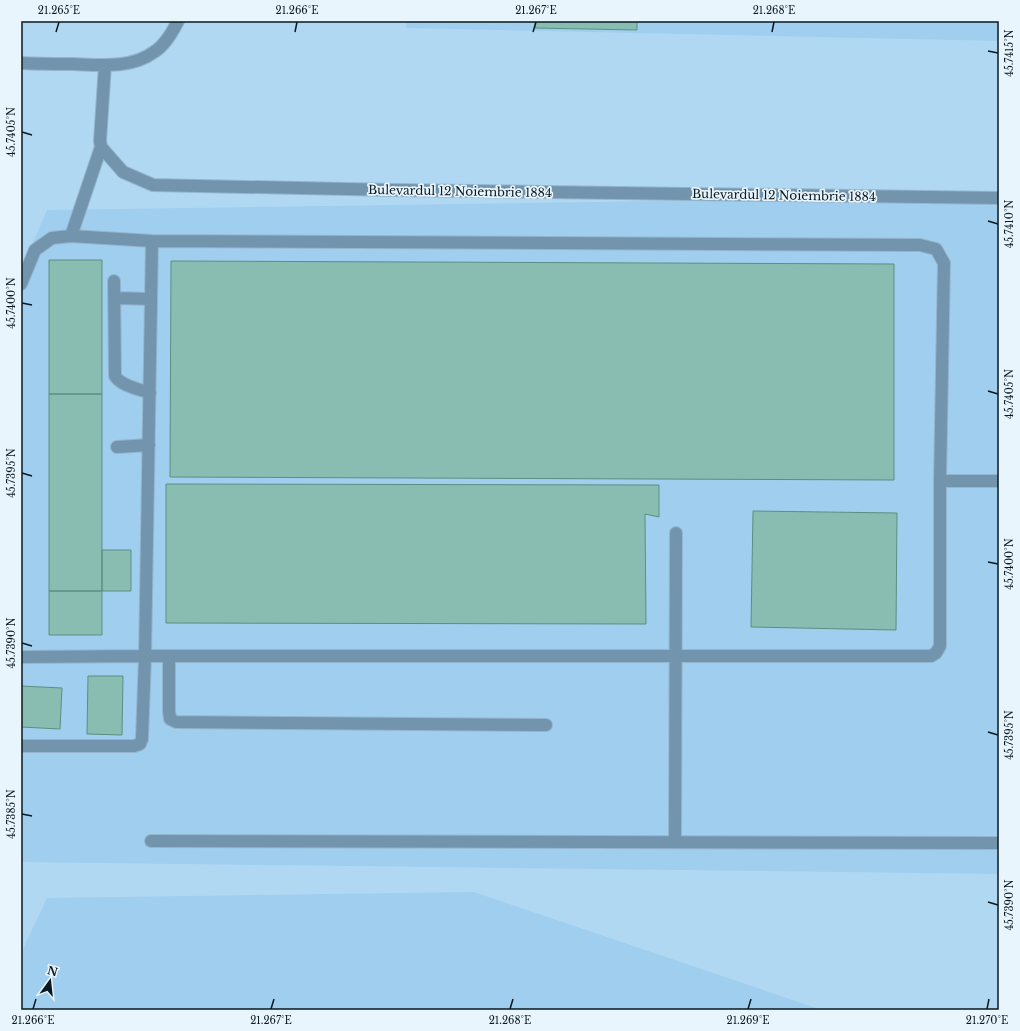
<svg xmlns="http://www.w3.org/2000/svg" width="1020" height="1031" font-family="'Libre Baskerville',serif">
<rect width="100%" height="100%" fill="#b1d8f3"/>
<path fill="#a0ceee" d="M 406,21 L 999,21 L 999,41 L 406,28 Z
M 999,196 L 999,874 L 21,862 L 21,270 L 47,210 Z
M 474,892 L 822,1010 L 21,1010 L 21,953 L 47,898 Z"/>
<path fill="#8abdb1" stroke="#5c8e83" d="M 535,21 L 637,21 L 637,30 L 535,28 Z
M 49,260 L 102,260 L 102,394 L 49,394 Z
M 171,261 L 894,264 L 894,480 L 170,477 Z
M 49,394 L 102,394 L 102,591 L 49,591 Z
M 166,484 L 659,485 L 659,517 L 645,514 L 646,624 L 166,623 Z
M 753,511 L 897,513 L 896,630 L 751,627 Z
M 102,550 L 131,550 L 131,591 L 102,591 Z
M 49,591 L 102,591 L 102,635 L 49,635 Z
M 88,676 L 123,676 L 122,735 L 87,734 Z
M 21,686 L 62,688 L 60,729 L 21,727 Z"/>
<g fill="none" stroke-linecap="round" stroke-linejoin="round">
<defs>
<path id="minor" d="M 21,63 C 38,64 56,64 73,64 C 99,65 131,69 154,52 C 164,46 173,31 178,21
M 105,65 L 100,141 L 101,147 L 123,172 L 153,185 L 393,190 L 999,198
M 71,236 L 101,147
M 114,281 L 115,376 C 121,386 139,389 150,393
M 21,284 L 35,250 L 52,238 L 71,236 L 152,241 L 920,245 L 936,249 L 944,263 L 940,481 L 940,646 L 936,653 L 931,656 L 145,656 L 21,657
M 115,298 L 151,299
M 117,447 L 149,445
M 940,481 L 999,481
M 169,656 L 169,711 L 170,719 L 176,722 L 546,725
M 21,746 L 134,746 L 140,744 L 142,739 L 145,656 L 152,241
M 151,841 L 999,843
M 675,842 L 676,533"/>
</defs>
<use href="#minor" stroke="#93b5cd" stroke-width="14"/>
<use href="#minor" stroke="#7294ac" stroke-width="12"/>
</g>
<path fill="none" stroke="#091821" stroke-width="1.5" d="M 56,32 L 59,22M 295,32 L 297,22M 533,32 L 536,22M 772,32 L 774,22M 988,51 L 998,53M 22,132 L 32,135M 988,221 L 998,224M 22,303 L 32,305M 988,391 L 998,394M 22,473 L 32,476M 988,562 L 998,564M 22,643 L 32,646M 988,732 L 998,735M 22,814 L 32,816M 988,902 L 998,905M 33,1009 L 36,999M 271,1009 L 274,999M 510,1009 L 513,999M 748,1009 L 751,999M 987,1009 L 989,999"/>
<g text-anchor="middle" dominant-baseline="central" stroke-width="3.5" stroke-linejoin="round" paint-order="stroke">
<g font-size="12" fill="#091821" stroke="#e9f5fd">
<text transform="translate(460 191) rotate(1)">Bulevardul 12 Noiembrie 1884</text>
<text transform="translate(784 195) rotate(1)">Bulevardul 12 Noiembrie 1884</text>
</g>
</g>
<rect width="1020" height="1031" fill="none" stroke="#e9f5fd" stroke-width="44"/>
<g transform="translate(50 981) rotate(15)" stroke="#e9f5fd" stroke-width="3" paint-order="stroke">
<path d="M0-3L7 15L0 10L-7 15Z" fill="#091821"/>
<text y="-6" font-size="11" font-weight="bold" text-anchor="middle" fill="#091821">N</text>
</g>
<rect x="22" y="22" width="976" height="987" fill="none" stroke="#091821" stroke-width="1.5"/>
<g font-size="10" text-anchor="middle" fill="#091821">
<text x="59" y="14">21.265°E</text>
<text x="297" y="14">21.266°E</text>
<text x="536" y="14">21.267°E</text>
<text x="774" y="14">21.268°E</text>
<text transform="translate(1009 53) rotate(-90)" y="4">45.7415°N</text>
<text transform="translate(11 132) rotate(-90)" y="4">45.7405°N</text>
<text transform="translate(1009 224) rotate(-90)" y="4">45.7410°N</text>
<text transform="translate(11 303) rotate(-90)" y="4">45.7400°N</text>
<text transform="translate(1009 394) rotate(-90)" y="4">45.7405°N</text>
<text transform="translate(11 473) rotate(-90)" y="4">45.7395°N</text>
<text transform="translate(1009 564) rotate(-90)" y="4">45.7400°N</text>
<text transform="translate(11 643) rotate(-90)" y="4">45.7390°N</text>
<text transform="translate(1009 735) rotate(-90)" y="4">45.7395°N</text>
<text transform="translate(11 814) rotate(-90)" y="4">45.7385°N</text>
<text transform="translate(1009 905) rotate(-90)" y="4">45.7390°N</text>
<text x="33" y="1024">21.266°E</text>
<text x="271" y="1024">21.267°E</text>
<text x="510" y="1024">21.268°E</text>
<text x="748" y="1024">21.269°E</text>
<text x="987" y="1024">21.270°E</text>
</g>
</svg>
